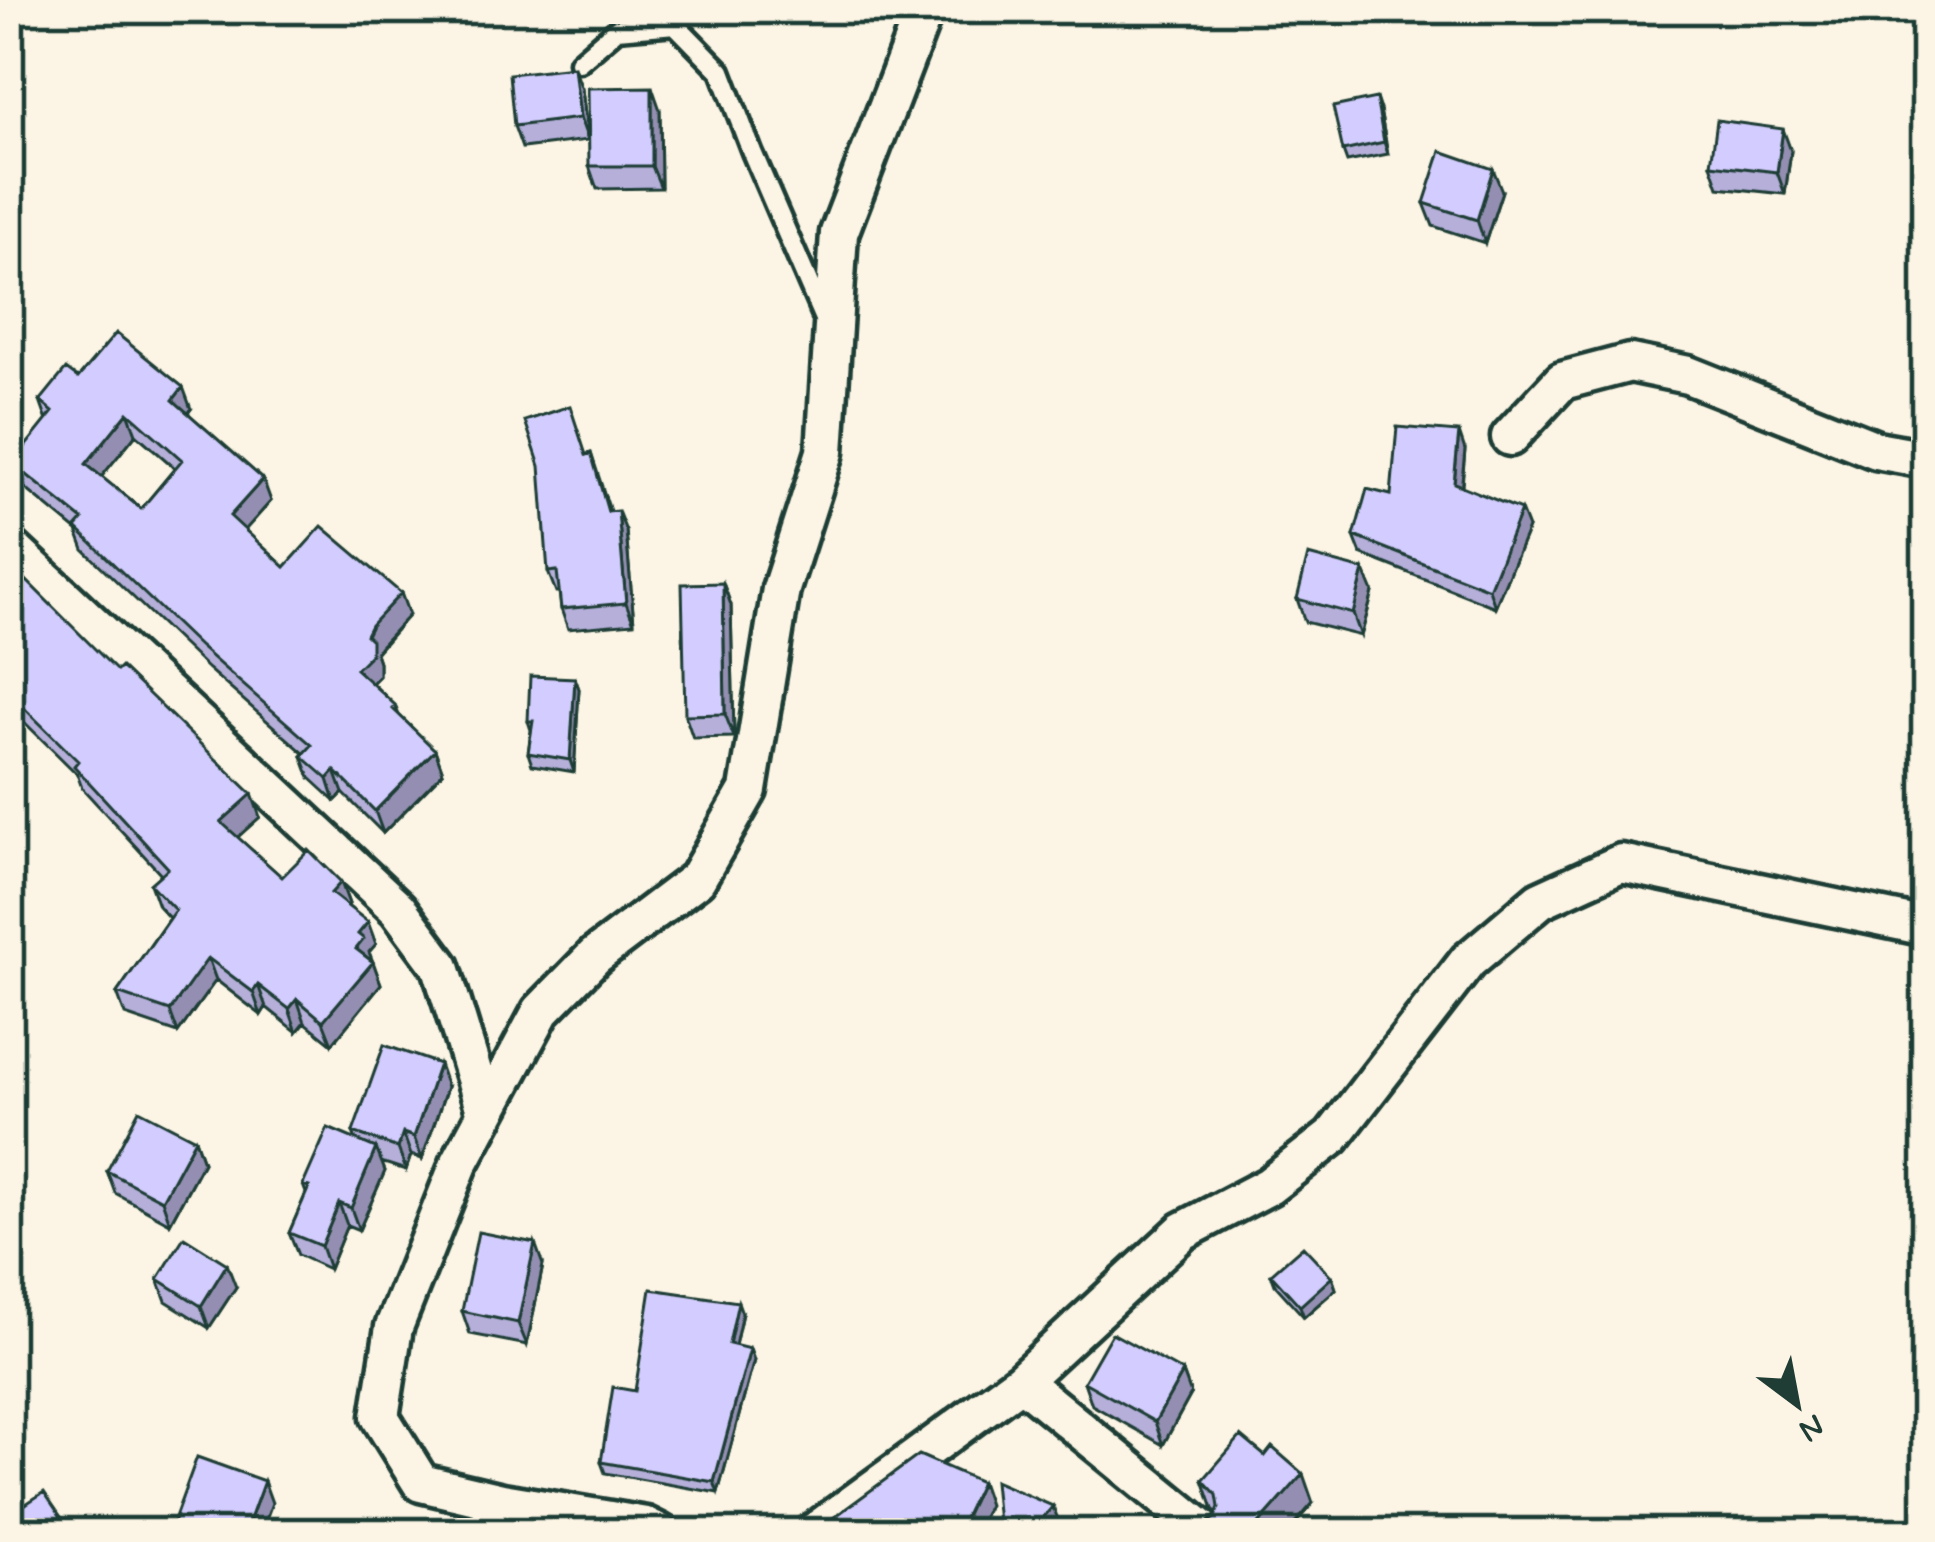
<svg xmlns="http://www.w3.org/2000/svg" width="1935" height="1542" font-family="Mynerve,sans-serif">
<rect width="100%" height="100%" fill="#fcf5e5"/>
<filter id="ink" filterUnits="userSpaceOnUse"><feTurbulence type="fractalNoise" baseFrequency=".00833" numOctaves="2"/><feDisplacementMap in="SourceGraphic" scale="24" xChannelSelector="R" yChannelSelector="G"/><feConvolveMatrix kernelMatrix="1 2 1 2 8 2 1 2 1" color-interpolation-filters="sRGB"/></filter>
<g filter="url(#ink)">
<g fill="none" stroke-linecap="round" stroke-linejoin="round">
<defs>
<path id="lane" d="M 579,62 L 617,29 L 675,24 L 721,71 L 752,152 L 824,319"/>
<path id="street" d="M 1510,437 L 1562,381 L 1630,363 L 1688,375 L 1876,450 L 1926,459
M 9,546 L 398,909 L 441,967 L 486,1114
M 1021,1381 L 1207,1533
M 502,1502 L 646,1526 L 660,1533
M 484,1533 L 502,1502 L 421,1483 L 380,1417 L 394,1327 L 459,1164 L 541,1011 L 595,956 L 697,879 L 748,790 L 781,589 L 825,452 L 839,233 L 925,9
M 813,1533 L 1021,1381 L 1183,1231 L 1269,1186 L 1332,1137 L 1468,961 L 1540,900 L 1621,863 L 1926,927"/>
</defs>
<use href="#lane" stroke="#1f3d34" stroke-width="27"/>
<use href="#street" stroke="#1f3d34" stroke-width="45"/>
<use href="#lane" stroke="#fcf5e5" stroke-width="18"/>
<use href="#street" stroke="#fcf5e5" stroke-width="36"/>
</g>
<path fill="#b5afda" stroke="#1f3d34" stroke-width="3" fill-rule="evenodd" d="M 582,89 L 588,140 L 522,148 L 514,126 Z
M 660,110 L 661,188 L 597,189 L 589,166 Z
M 1380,110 L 1388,154 L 1347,162 L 1343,151 Z
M 1791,151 L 1785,194 L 1719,187 L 1711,164 Z
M 1502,191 L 1485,243 L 1433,226 L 1424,203 Z
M 40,401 L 191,409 L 188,413 L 271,501 L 245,530 L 285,567 L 409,615 L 376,653 L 379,662 L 379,676 L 372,683 L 395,705 L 399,715 L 435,750 L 443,772 L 383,833 L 343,793 L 335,801 L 310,778 L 302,756 L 305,754 L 208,669 L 84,550 L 77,531 L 20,484 L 12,463 L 47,421 ZM 136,434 L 175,468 L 141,509 L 101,477 Z
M 1465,450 L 1462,486 L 1528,528 L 1495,607 L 1361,554 L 1354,536 L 1391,495 Z
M 591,453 L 610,511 L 626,531 L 634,623 L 568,629 L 561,609 L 559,592 L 556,592 L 548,572 L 587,454 Z
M 9,563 L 260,817 L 237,837 L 282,877 L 341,882 L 349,904 L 347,906 L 376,944 L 369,952 L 381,984 L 332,1044 L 305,1022 L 297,1032 L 266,1007 L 261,1015 L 216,980 L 178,1033 L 125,1015 L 117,993 L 169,918 L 158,906 L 150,884 L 161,874 L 82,788 L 77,774 L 20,718 L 9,730 Z
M 723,583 L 731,605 L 734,737 L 693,738 L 685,715 Z
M 1373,592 L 1361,636 L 1305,622 L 1297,599 Z
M 575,678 L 579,689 L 574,772 L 532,765 L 528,753 L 531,730 L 528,721 Z
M 447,1087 L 422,1159 L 411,1155 L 406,1170 L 381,1162 L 385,1171 L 359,1230 L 347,1225 L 329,1269 L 298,1255 L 289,1233 L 306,1193 L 303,1185 L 356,1140 L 353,1132 Z
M 195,1139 L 203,1162 L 170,1223 L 115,1193 L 107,1171 Z
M 543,1265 L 527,1345 L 470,1334 L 462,1311 Z
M 1271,1274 L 1332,1277 L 1336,1289 L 1304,1317 L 1275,1285 Z
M 158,1279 L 236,1287 L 209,1328 L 166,1301 Z
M 742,1313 L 735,1345 L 754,1360 L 718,1493 L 605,1473 L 601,1462 L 635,1391 Z
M 1183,1372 L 1191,1394 L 1163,1445 L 1092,1405 L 1084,1382 Z
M 1203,1480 L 1313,1503 L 1287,1533 L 1167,1533 L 1205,1525 L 1215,1517 L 1216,1512 L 1213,1509 Z"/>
<path fill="#948fb2" stroke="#1f3d34" stroke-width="3" d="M 574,67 L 582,89 L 588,140 L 580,118 Z
M 652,87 L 660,110 L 661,188 L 652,166 Z
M 1376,98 L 1380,110 L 1388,154 L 1384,142 Z
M 1783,129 L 1791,151 L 1785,194 L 1777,172 Z
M 1493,169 L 1502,191 L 1485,243 L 1477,220 Z
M 183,387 L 191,409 L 181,421 L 173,400 Z
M 128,412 L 136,434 L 94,486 L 86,464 Z
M 1459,432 L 1465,450 L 1460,501 L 1454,483 Z
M 263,479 L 271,501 L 238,538 L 230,516 Z
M 1521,510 L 1528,528 L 1495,607 L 1489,589 Z
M 618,511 L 626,531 L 634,623 L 626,603 Z
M 1364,570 L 1373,592 L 1361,636 L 1353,614 Z
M 723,583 L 731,605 L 734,737 L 725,714 Z
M 401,593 L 409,615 L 379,647 L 376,653 L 379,662 L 379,676 L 364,691 L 356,669 L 366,635 L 371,625 Z
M 575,678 L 579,689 L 574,772 L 570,760 Z
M 12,696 L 20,718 L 9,730 L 9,699 Z
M 435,750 L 443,772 L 383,833 L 375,811 Z
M 335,771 L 343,793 L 335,801 L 328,779 Z
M 252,794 L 260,817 L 229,845 L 221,822 Z
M 341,882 L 349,904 L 339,915 L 331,893 Z
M 368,922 L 376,944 L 369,952 L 373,962 L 356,949 L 358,934 Z
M 208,958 L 216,980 L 178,1033 L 170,1011 Z
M 373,962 L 381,984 L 332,1044 L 323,1021 Z
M 258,985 L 266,1007 L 261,1015 L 253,992 Z
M 297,999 L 305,1022 L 297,1032 L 289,1009 Z
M 439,1064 L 447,1087 L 422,1159 L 414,1137 Z
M 403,1133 L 411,1155 L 406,1170 L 398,1148 Z
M 195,1139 L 203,1162 L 170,1223 L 162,1200 Z
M 376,1148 L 385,1171 L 359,1230 L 351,1208 Z
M 339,1203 L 347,1225 L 329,1269 L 321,1246 Z
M 535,1243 L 543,1265 L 527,1345 L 518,1323 Z
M 227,1264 L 236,1287 L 209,1328 L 201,1306 Z
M 1332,1277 L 1336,1289 L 1304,1317 L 1300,1306 Z
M 738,1302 L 742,1313 L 733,1355 L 729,1344 Z
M 750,1349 L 754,1360 L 718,1493 L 714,1482 Z
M 1183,1372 L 1191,1394 L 1163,1445 L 1155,1422 Z
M 1303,1474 L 1313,1503 L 1287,1533 L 1251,1533 Z
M 264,1481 L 272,1503 L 261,1533 L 245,1533 Z
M 981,1482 L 989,1505 L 975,1533 L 957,1533 Z
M 1053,1506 L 1063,1533 L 1030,1533 Z"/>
<path fill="#d3ccfe" stroke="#1f3d34" stroke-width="3" fill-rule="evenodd" d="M 574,67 L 580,118 L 514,126 L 509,74 Z
M 652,87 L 652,166 L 589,166 L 588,88 Z
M 1376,98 L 1384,142 L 1343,151 L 1333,107 Z
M 1717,120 L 1783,129 L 1777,172 L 1711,164 Z
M 1441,151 L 1493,169 L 1477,220 L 1424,203 Z
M 116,333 L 183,387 L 173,400 L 263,479 L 230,516 L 285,567 L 322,526 L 401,593 L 371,625 L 366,635 L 371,640 L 371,654 L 356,669 L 395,705 L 392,708 L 435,750 L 375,811 L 335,771 L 328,779 L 302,756 L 312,745 L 200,647 L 76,528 L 83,520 L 12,463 L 53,412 L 40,401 L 66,369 L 78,378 ZM 128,412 L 182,460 L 141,509 L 86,464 Z
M 570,406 L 586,455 L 591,453 L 608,512 L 618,511 L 626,603 L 561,609 L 557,571 L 548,572 L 540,466 L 525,421 Z
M 1397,427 L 1459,432 L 1454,483 L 1521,510 L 1489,589 L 1354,536 L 1367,489 L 1391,495 Z
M 1308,555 L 1364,570 L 1353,614 L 1297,599 Z
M 9,563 L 117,671 L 121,667 L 252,794 L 221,822 L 282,877 L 309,850 L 341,882 L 331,893 L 368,922 L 358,934 L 364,939 L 356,949 L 373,962 L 323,1021 L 297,999 L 289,1009 L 258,985 L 253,992 L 208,958 L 170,1011 L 117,993 L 175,910 L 150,884 L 168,868 L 74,766 L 78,761 L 12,696 L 9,699 Z
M 723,583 L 725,714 L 685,715 L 682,584 Z
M 530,676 L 575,678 L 570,760 L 528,753 L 533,721 L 528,721 Z
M 384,1045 L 439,1064 L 414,1137 L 403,1133 L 398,1148 L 353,1132 Z
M 139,1110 L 195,1139 L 162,1200 L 107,1171 Z
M 328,1128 L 376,1148 L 351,1208 L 339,1203 L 321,1246 L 289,1233 L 309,1187 L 303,1185 Z
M 478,1232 L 535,1243 L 518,1323 L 462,1311 Z
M 184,1237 L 227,1264 L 201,1306 L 158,1279 Z
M 1303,1246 L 1332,1277 L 1300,1306 L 1271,1274 Z
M 651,1289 L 738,1302 L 729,1344 L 750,1349 L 714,1482 L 601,1462 L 613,1387 L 635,1391 Z
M 1112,1333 L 1183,1372 L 1155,1422 L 1084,1382 Z
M 1241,1436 L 1265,1456 L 1272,1447 L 1303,1474 L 1251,1533 L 1241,1526 L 1230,1533 L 1167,1533 L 1183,1522 L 1194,1526 L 1205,1525 L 1215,1517 L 1219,1507 L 1217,1495 L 1203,1480 Z
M 919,1455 L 981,1482 L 957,1533 L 795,1533 L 818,1529 Z
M 197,1457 L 264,1481 L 245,1533 L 174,1533 L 170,1531 Z
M 994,1481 L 1053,1506 L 1030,1533 L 999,1533 Z
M 44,1492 L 72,1533 L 9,1533 L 9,1515 Z"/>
</g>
<rect width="1935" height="1542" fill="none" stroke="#fcf5e5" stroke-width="48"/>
<rect x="24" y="24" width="1887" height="1494" fill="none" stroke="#1f3d34" stroke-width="4.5" filter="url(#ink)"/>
<g transform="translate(1797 1404) rotate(148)" stroke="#fcf5e5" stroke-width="9" paint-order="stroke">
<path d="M0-9L21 45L0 30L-21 45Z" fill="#1f3d34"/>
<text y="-18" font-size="33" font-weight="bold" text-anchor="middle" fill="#1f3d34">N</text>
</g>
</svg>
